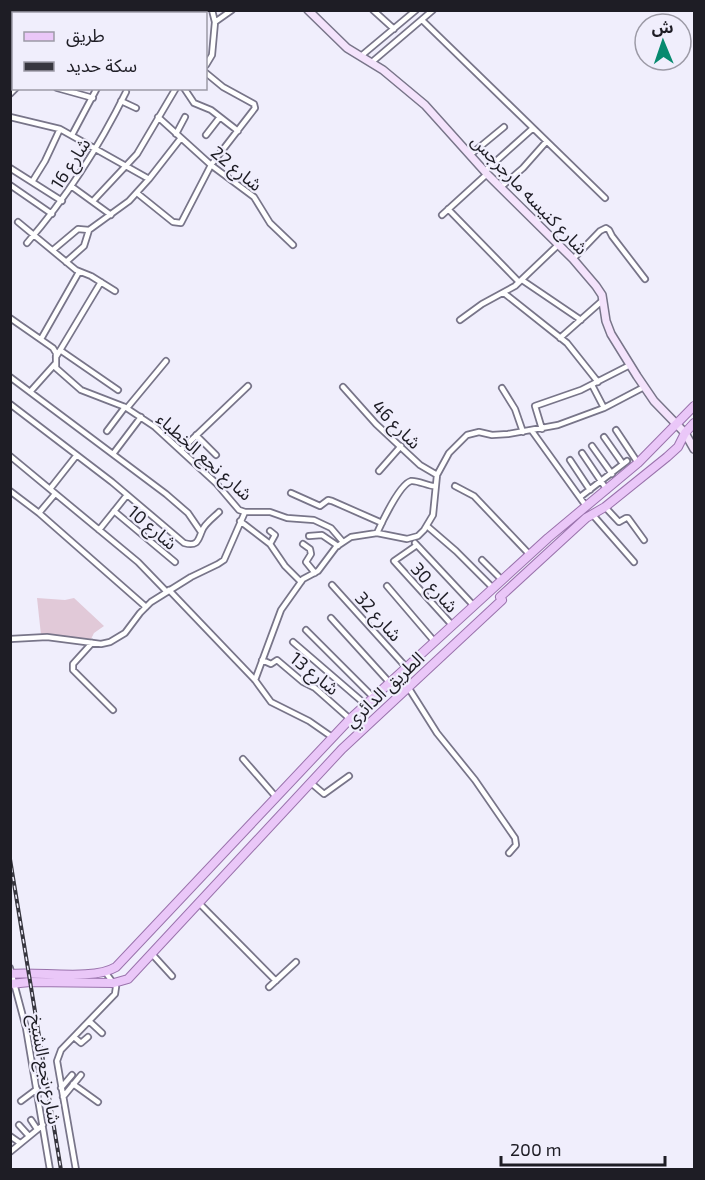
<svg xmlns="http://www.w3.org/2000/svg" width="705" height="1180" font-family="'Exo 2','Noto Sans Arabic',sans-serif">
<rect width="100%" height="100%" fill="#f0eefc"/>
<path fill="#e1c9d8" d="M 37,598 L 65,600 L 74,598 L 104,626 L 94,633 L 91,639 L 41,635 Z"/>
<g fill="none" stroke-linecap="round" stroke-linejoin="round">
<defs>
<path id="street" d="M 111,10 L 115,14
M 152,10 L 157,14
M 212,10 L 215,22
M 373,10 L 394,29
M 30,14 L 30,10
M 58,14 L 59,10
M 91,14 L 93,10
M 131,14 L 133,10
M 422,20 L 605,198
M 10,42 L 14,32
M 10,52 L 14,52
M 361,56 L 416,10
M 372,62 L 433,10
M 206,65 L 212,55 L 215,22 L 232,10
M 57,88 L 93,98
M 184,88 L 194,103 L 211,110 L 238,131
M 10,94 L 16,88
M 121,101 L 136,108
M 10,117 L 60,129 L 149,179
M 158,117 L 211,165 L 254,197 L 270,223 L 293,245
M 176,134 L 185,117
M 72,135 L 97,88
M 206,135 L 220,117
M 470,155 L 504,127
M 10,168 L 62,201
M 485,171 L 532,129
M 32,182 L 45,161 L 60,129
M 10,185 L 52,214
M 71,186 L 111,215
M 501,187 L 523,168 L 546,142
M 137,193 L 173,222 L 181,223 L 211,165 L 255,108 L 254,104 L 223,87 L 206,73
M 93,201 L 137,154 L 176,88
M 448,209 L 519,282
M 442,215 L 487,174
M 18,222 L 76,270 L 91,276 L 115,291
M 27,243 C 67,197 99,147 126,92
M 53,250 L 78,229 L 89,230 L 129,201 L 149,179 L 181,138
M 573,259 L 600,231 L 606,228 L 609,230 L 612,236 L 645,279
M 66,262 L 84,246 L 89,230
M 522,280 L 581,320
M 504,293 L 567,343 L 598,382
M 10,318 L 53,348 L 56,353 L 56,368 L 81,390 L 125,407 L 155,427 L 216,483 L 239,510 L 245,512 L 270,512 L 287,518 L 314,520 L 331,528 L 343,542
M 460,320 L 482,304 L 515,286 L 558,245
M 560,338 L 603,300
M 41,339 L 79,272
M 60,350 L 118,390
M 56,357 L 101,282
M 10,377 L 166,494 L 188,513 L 201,532
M 592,385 L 604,408
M 343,387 L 376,424 L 420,465 L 437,475
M 502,388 L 515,409 L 523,432
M 30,392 L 55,364
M 10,404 L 112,482 L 184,543 C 198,547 198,540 202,531 C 204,524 214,517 219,512
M 127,408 L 166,361
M 542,429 L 535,406 L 581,390 L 630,365
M 616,430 L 638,463
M 107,431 L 125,407
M 532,431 L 586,506
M 196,435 L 216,455
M 604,437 L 623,464
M 592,446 L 612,474
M 181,450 L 248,386
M 582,453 L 607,490
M 113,454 L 141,417
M 10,456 L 138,562 L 166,591
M 570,460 L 590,490
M 379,471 L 401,446
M 455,486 L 474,496 L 530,555
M 50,489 L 76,456
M 10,491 L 39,513 L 146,607
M 291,493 L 320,506 L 328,500 L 332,501 L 382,523
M 580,497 L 627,461
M 605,507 L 619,522 L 626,518 L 628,518 L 644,540
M 114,511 L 175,562
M 39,513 L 55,494
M 592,514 L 634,562
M 240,521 L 270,544 L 285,566 L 301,582
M 427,526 L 456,551 L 493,588
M 99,530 L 127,495
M 270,531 L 275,535 L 270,544
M 377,533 C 382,522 400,484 411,481 C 417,480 428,486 434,486
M 309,536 L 322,535 L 338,546
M 415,543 L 474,606
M 303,544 L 310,549 L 311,554 L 306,562 L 315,573
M 417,545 L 394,561 L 452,625
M 482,560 L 502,580
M 332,585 L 406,667
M 387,586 L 434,641
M 169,590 L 255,680 L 271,702 L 309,721 L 332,737
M 331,618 L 389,682
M 306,630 L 373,697
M 10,639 L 47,637 L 101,644 L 110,642 L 125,633 L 140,613 L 151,602 L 191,577 L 218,564 L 224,560 L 245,512
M 293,642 L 365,704
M 92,643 L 73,664 L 73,670 L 113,710
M 262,660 L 271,664 L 277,660 L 303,682 L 315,688 L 350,719
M 255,680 L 281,610 L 303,579 L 318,571 L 336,547 L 351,537 L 377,533 L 407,539 L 418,536 L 424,530 L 433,515 L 437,475 L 449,453 L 467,435 L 479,432 L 492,435 L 508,434 L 558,425 L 604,408 L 644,387
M 408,687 L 437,733 L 475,780 L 515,838 L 516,845 L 509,853
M 243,759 L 276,797
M 311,783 L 324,794 L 349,776
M 199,903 L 276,981
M 152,954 L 172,976
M 10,968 L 26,1028 L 50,1170
M 269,987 L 296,962
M 89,1021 L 102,1033
M 74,1037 L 81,1043 L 88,1037
M 73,1084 L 98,1102
M 61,1088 L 72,1075
M 63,1097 L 81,1075
M 21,1101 L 37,1089
M 31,1120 L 37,1129
M 19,1125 L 29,1136
M 10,1136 L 20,1143
M 10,1152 L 43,1125
M 76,1170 L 57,1061 L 61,1050 L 115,994 L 116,987 L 106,973"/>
<path id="secondary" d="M 308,10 L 347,48 L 383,70 L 425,105 L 487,174 L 573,259 L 596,286 L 602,295 L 606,321 L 611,334 L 637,376 L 654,401 L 685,433 L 694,449"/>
<path id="primary" d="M 10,974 C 39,971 93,981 116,967 L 350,719 L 548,538 L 638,463 L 694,406
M 10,984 L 30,982 L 114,983 L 128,979 L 342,749 L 502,600 L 500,597 L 586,518 L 605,507 L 667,457 L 678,447 L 685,433 L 694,423"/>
</defs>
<use href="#street" stroke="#787589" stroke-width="8"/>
<use href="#secondary" stroke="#787589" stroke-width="10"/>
<use href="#primary" stroke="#9a73ac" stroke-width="10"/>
<use href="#street" stroke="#fff" stroke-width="4.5"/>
<use href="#secondary" stroke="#f4e3fc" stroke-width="7"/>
<use href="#primary" stroke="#eac7f8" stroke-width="8"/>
<defs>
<path id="rail" d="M 10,20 L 12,10
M 10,859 L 61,1170"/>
</defs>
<use href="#rail" stroke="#37363f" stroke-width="4"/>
<use href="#rail" stroke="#f0eefc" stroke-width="1.5" stroke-dasharray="4.5" stroke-linecap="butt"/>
</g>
<g text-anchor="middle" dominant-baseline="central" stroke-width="4.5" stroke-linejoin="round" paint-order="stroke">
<g font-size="18" fill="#1e1d25" stroke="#f0eefc">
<text transform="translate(70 163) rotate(-57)">شارع 16</text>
<text transform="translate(237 168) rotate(39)">شارع 22</text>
<text transform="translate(530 194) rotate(46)">شارع كنيسه مارجرجس</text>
<text transform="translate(397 424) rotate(45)">شارع 46</text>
<text transform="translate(205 456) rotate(42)">شارع نجع الخطباء</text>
<text transform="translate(153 527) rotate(40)">شارع 10</text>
<text transform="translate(435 587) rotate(48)">شارع 30</text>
<text transform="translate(379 616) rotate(48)">شارع 32</text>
<text transform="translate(315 673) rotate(39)">شارع 13</text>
<text transform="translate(384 689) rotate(-43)">الطريق الدائري</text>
<text transform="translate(46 1069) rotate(80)">شارع نجع الشيخ</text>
</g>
</g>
<rect width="705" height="1180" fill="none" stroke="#1e1d25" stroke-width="24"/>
<rect x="12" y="12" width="195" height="78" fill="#f0eefc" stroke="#9c9aa6" stroke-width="1.5"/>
<rect x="24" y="32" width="30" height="9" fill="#eac7f8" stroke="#9c9aa6" stroke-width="1.5"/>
<text x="66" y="42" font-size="18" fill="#1e1d25">طريق</text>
<rect x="24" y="62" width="30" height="9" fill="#37363f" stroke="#9c9aa6" stroke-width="1.5"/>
<text x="66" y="72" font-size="18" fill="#1e1d25">سكة حديد</text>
<g transform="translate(663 42) rotate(358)"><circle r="28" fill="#f0eefc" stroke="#9c9aa6" stroke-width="1.5"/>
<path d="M0-4.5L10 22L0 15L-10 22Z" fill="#078a6f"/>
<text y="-9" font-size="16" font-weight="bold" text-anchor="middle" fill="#1e1d25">ش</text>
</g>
<path d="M501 1156v9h164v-9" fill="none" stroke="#1e1d25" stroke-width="3"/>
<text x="510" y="1156" font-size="18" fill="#1e1d25" stroke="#f0eefc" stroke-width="4.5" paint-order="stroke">200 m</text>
</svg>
